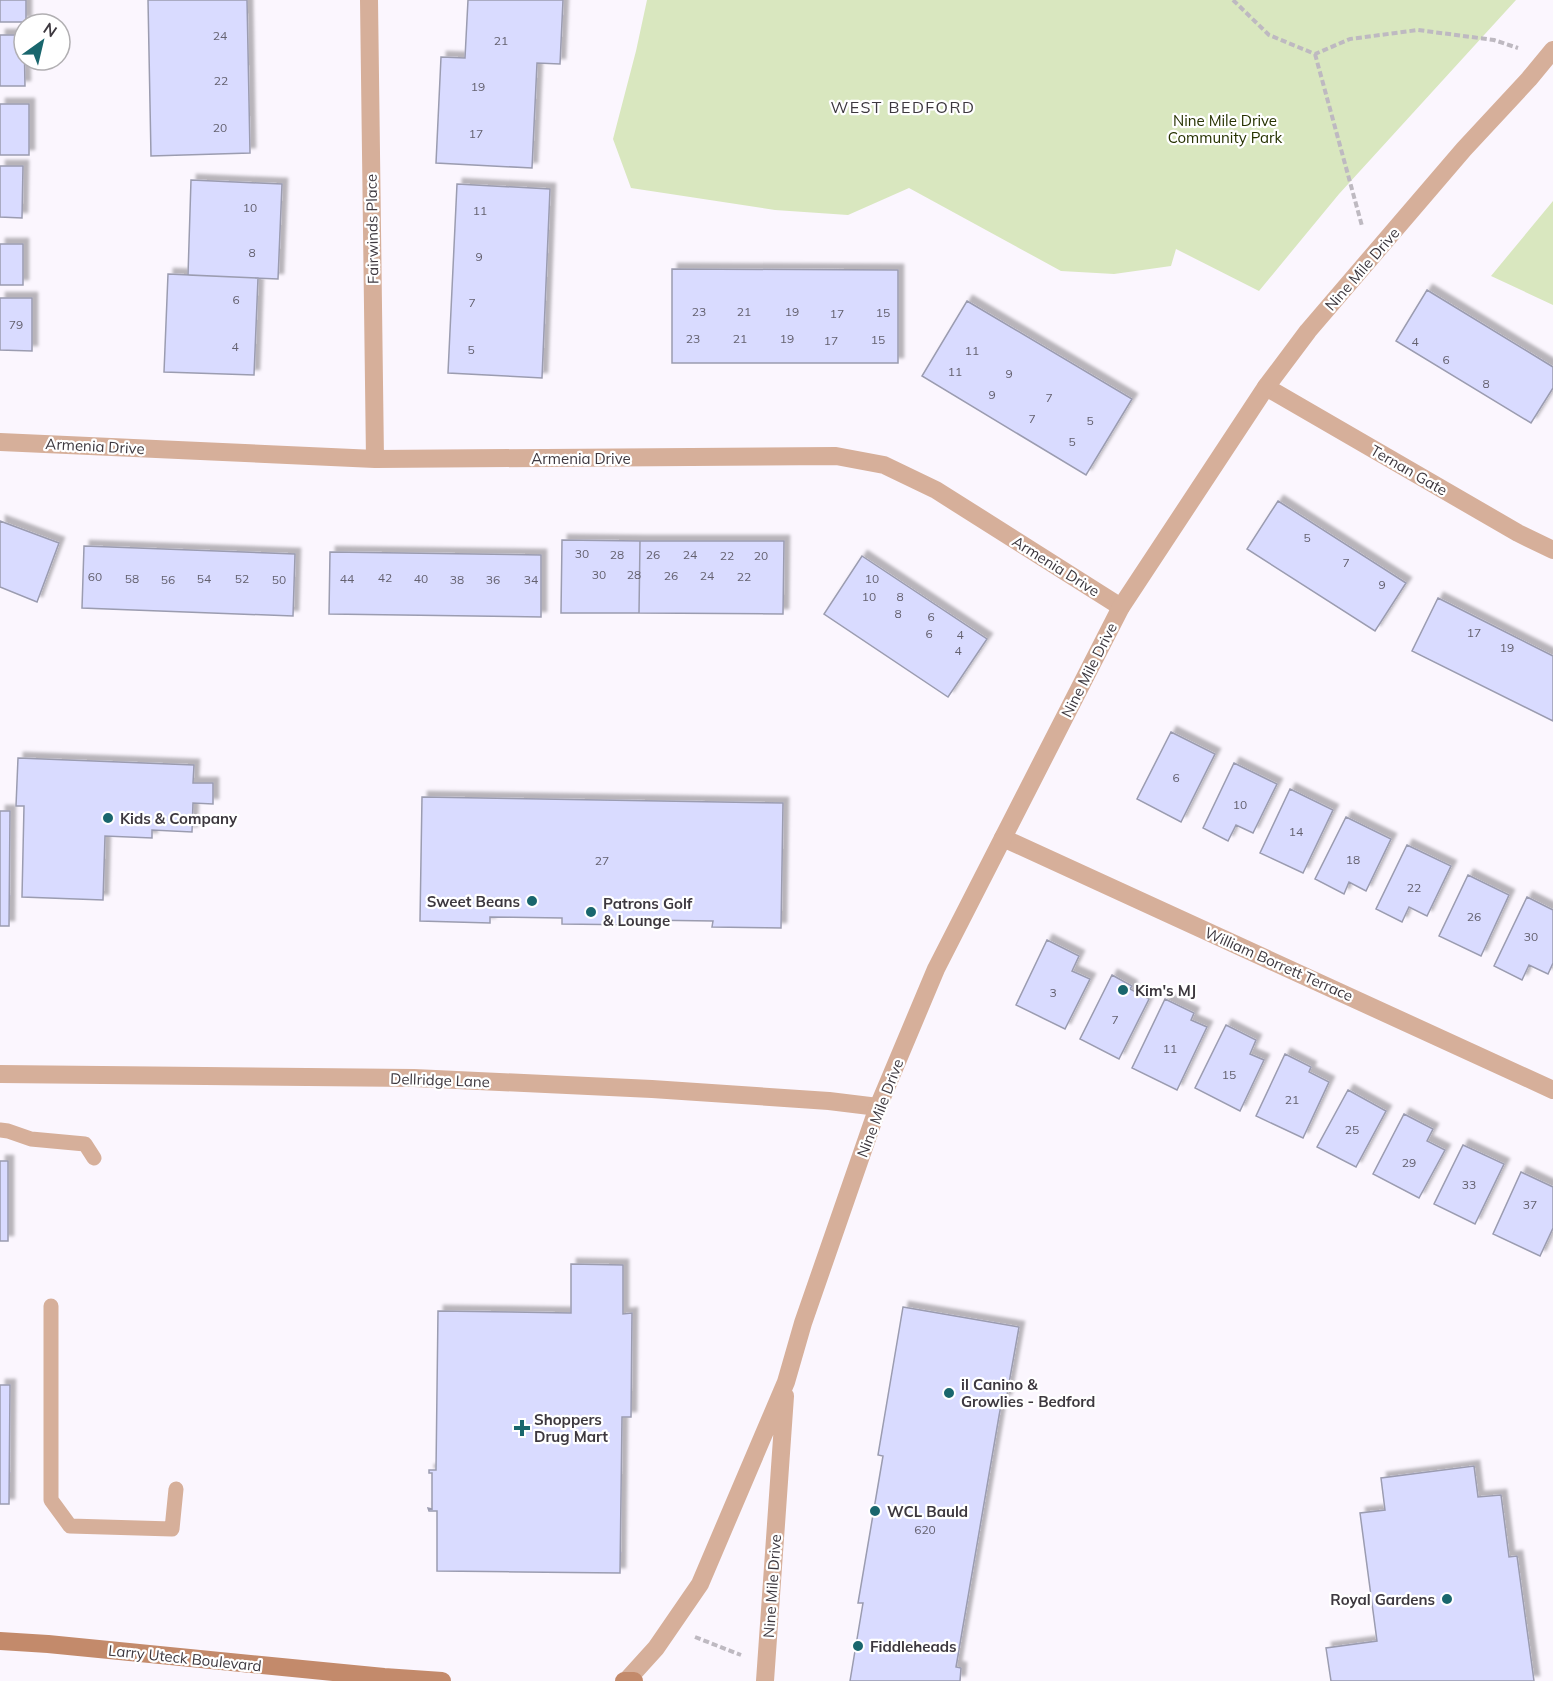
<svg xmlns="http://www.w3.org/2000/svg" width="1553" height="1681" font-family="Mulish,sans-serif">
<defs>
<filter id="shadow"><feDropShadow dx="5.5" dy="-5.5" stdDeviation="1.5" flood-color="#0004"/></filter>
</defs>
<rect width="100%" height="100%" fill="#fbf6fe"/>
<path fill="#d9e7bf" d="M 647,0 L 1516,0 L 1339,194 L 1259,291 L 1176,249 L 1171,266 L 1114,274 L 1061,271 L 909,188 L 848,215 L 775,210 L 631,188 L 613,139 L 636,51 Z
M 1553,201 L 1553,305 L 1491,276 Z"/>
<path fill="#d9dbff" stroke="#9b9cb0" stroke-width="1.5" filter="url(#shadow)" d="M 0,0 L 26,0 L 26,22 L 0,22 Z
M 148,0 L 247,0 L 250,153 L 151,156 Z
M 468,0 L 563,0 L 560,64 L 537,63 L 532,168 L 436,163 L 441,57 L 465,58 Z
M 0,35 L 24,35 L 25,86 L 0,86 Z
M 0,104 L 29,104 L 29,155 L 0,155 Z
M 0,166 L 23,166 L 22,218 L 0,217 Z
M 191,180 L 282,184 L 278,279 L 188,275 Z
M 457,184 L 550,189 L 542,378 L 448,373 Z
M 0,244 L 23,244 L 23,285 L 0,285 Z
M 672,269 L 898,270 L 898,363 L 672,363 Z
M 168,274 L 258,278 L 254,375 L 164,372 Z
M 1427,290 L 1553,367 L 1553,388 L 1531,423 L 1396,341 Z
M 0,298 L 32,298 L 32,351 L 0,350 Z
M 967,301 L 1132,399 L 1086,475 L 922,376 Z
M 1278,501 L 1406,583 L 1375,631 L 1247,549 Z
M 0,521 L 59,543 L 37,602 L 0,587 Z
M 562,540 L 640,541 L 639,613 L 561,613 Z
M 640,541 L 784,541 L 783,614 L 639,613 Z
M 84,546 L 295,554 L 293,616 L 82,608 Z
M 330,552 L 541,555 L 541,617 L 329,614 Z
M 862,556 L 987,639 L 948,697 L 824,614 Z
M 1438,598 L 1553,656 L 1553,721 L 1412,651 Z
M 1171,732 L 1215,754 L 1181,822 L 1137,799 Z
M 18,758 L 194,765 L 193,783 L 213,783 L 213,804 L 193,803 L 192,832 L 152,830 L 152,838 L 105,836 L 103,900 L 22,897 L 24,806 L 16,806 Z
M 1234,763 L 1277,784 L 1253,833 L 1236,825 L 1228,841 L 1203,828 Z
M 1290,789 L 1333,810 L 1303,873 L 1260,853 Z
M 422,797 L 783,803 L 781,928 L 712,927 L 713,921 L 642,920 L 641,925 L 562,924 L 562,918 L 490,917 L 490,923 L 420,921 Z
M 0,811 L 10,811 L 9,926 L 0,926 Z
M 1346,817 L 1391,839 L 1366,891 L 1349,882 L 1344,894 L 1315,879 Z
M 1407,845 L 1451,866 L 1427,916 L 1409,907 L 1402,922 L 1376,909 Z
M 1468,875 L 1509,895 L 1481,956 L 1439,936 Z
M 1527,897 L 1553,910 L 1553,963 L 1548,974 L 1529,965 L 1522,980 L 1494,966 Z
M 1047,940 L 1079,956 L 1072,971 L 1090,979 L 1065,1029 L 1016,1005 Z
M 1112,975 L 1132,986 L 1130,989 L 1149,999 L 1119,1059 L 1080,1039 Z
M 1165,999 L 1194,1013 L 1191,1020 L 1207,1027 L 1177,1090 L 1132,1068 Z
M 1226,1025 L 1256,1040 L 1250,1054 L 1264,1060 L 1240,1111 L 1195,1088 Z
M 1285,1054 L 1311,1067 L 1309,1072 L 1329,1082 L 1303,1138 L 1256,1116 Z
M 1348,1090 L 1386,1111 L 1356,1167 L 1317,1147 Z
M 1404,1114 L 1433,1129 L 1427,1141 L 1445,1150 L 1419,1198 L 1373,1174 Z
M 1463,1145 L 1504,1164 L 1475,1224 L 1434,1204 Z
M 0,1161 L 8,1161 L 8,1241 L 0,1241 Z
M 1521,1172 L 1553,1187 L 1553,1228 L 1540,1256 L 1493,1234 Z
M 571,1264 L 623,1265 L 623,1314 L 632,1313 L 631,1417 L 622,1417 L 620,1573 L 437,1571 L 437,1511 L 429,1511 L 428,1508 L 432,1509 L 432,1473 L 429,1473 L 429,1470 L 436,1470 L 438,1311 L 571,1313 Z
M 903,1307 L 1019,1327 L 1006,1400 L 1002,1400 L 999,1416 L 956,1667 L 961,1668 L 960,1681 L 850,1681 L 863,1603 L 858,1603 L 883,1456 L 878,1455 Z
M 0,1385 L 10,1385 L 9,1504 L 0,1504 Z
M 1474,1466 L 1478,1497 L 1501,1495 L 1509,1557 L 1517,1556 L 1534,1681 L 1331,1681 L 1326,1648 L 1377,1641 L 1360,1513 L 1385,1510 L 1381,1478 Z"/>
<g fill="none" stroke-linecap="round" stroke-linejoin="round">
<path stroke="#beb9c1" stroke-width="4" stroke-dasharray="6 3" stroke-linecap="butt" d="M 1233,0 L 1269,35 L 1315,54 L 1350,39 L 1418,30 L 1494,40 L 1518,48
M 1315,54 L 1362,226
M 695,1637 L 741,1655"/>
<path stroke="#d6af9a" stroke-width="15" d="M 0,1130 L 8,1131 L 31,1139 L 85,1144 L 94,1158
M 51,1306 L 51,1500 L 70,1526 L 172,1529 L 176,1489"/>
<path stroke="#d6af9a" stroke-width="18" d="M 369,0 L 375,459
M 1266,387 L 1518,533 L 1553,550
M 0,442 L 375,459 L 836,456 L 884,465 L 936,490 L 1121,607
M 1003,838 L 1553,1090
M 0,1074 L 414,1078 L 652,1089 L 829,1101 L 878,1107"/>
<path stroke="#d6af9a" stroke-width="18" d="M 627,1680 L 656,1648 L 700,1584 L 786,1382 L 803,1323 L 878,1107 L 936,969 L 1121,607 L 1266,387 L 1308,331 L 1464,149 L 1529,79 L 1553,50
M 765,1681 L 785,1396"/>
<path stroke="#c38a6b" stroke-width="18" d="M 0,1641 L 48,1644 L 384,1677 L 442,1681
M 624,1681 L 634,1681"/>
</g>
<g fill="#19666d" stroke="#fff" stroke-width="2">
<circle cx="108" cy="818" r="6"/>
<circle cx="532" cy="901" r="6"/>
<circle cx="591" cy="912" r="6"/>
<circle cx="1123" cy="990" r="6"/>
<circle cx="949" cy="1393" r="6"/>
<path d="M519 1419h6v6h6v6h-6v6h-6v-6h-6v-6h6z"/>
<circle cx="875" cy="1511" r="6"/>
<circle cx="1447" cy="1599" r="6"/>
<circle cx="858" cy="1646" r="6"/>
</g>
<g text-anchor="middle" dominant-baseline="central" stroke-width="4.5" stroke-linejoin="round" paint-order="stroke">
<g font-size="12" fill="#64616f">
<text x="220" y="35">24</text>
<text x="501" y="40">21</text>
<text x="221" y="80">22</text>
<text x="478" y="86">19</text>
<text x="220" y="127">20</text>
<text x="476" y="133">17</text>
<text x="250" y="207">10</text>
<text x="480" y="210">11</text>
<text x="252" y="252">8</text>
<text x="479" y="256">9</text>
<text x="236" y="299">6</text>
<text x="472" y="302">7</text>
<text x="699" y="311">23</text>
<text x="744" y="311">21</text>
<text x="792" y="311">19</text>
<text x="883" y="312">15</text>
<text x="837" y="313">17</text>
<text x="16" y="324">79</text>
<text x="693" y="338">23</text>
<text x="740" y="338">21</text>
<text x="787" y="338">19</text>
<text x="878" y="339">15</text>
<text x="831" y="340">17</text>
<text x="1415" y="341">4</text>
<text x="235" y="346">4</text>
<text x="471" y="349">5</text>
<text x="972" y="350">11</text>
<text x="1446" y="359">6</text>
<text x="955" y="371">11</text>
<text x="1009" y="373">9</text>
<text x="1486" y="383">8</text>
<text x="992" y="394">9</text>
<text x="1049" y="397">7</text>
<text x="1032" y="418">7</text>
<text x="1090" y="420">5</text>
<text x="1072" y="441">5</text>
<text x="1307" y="537">5</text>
<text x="582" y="553">30</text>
<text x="617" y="554">28</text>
<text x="653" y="554">26</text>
<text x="690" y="554">24</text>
<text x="727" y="555">22</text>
<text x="761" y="555">20</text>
<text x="1346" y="562">7</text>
<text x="599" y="574">30</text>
<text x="634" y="574">28</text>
<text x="671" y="575">26</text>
<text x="707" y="575">24</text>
<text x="95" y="576">60</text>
<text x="744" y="576">22</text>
<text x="385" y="577">42</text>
<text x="132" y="578">58</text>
<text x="204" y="578">54</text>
<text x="242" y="578">52</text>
<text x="347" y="578">44</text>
<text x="421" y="578">40</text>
<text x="872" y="578">10</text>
<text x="168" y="579">56</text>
<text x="279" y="579">50</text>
<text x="457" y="579">38</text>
<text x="493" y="579">36</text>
<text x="531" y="579">34</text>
<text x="1382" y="584">9</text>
<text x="869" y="596">10</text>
<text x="900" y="596">8</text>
<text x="898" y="613">8</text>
<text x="931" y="616">6</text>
<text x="1474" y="632">17</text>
<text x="929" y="633">6</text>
<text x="960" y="634">4</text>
<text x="1507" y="647">19</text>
<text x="958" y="650">4</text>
<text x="1176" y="777">6</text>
<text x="1240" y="804">10</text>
<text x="1296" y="831">14</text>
<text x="1353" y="859">18</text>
<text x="602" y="860">27</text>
<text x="1414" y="887">22</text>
<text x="1474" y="916">26</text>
<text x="1531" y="936">30</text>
<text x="1053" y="992">3</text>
<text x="1115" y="1019">7</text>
<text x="1170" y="1048">11</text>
<text x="1229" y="1074">15</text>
<text x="1292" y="1099">21</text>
<text x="1352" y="1129">25</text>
<text x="1409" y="1162">29</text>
<text x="1469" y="1184">33</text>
<text x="1530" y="1204">37</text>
<text x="925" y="1529">620</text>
</g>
<g font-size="15" fill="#263200" stroke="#fff">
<text x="1225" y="120">Nine Mile Drive<tspan x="1225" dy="17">Community Park</tspan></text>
</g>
<g font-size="15" fill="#3d383f" stroke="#fff">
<text transform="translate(372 229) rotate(-91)">Fairwinds Place</text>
<text transform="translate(1362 269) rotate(-49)">Nine Mile Drive</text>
<text transform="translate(95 446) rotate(3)">Armenia Drive</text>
<text x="581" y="458">Armenia Drive</text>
<text transform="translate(1409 470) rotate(30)">Ternan Gate</text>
<text transform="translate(1056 566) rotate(32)">Armenia Drive</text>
<text transform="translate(1089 670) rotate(-63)">Nine Mile Drive</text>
<text transform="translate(1279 964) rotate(24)">William Borrett Terrace</text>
<text transform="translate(440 1080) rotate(2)">Dellridge Lane</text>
<text transform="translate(880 1108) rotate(-69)">Nine Mile Drive</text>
<text transform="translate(772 1586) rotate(-86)">Nine Mile Drive</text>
<text transform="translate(185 1658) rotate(6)">Larry Uteck Boulevard</text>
</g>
<g font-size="15" font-weight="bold" fill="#3d383f" stroke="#fff" text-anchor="start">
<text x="120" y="818">Kids &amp; Company</text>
<text x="520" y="901" text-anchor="end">Sweet Beans</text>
<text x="603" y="903">Patrons Golf<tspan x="603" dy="17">&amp; Lounge</tspan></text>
<text x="1135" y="990">Kim's MJ</text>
<text x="961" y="1384">il Canino &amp;<tspan x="961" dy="17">Growlies - Bedford</tspan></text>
<text x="534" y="1419">Shoppers<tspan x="534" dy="17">Drug Mart</tspan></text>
<text x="887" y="1511">WCL Bauld</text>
<text x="1435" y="1599" text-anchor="end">Royal Gardens</text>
<text x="870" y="1646">Fiddleheads</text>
</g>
<g font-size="16" letter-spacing="1.5" fill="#3d383f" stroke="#fff">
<text x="903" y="107">WEST BEDFORD</text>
</g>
</g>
<g transform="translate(42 42) rotate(34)"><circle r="28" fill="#ffffff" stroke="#b1afb2" stroke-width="1.5"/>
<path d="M0-4.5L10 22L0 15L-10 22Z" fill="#19666d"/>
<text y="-9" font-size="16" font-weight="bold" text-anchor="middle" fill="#3d383f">N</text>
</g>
</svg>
